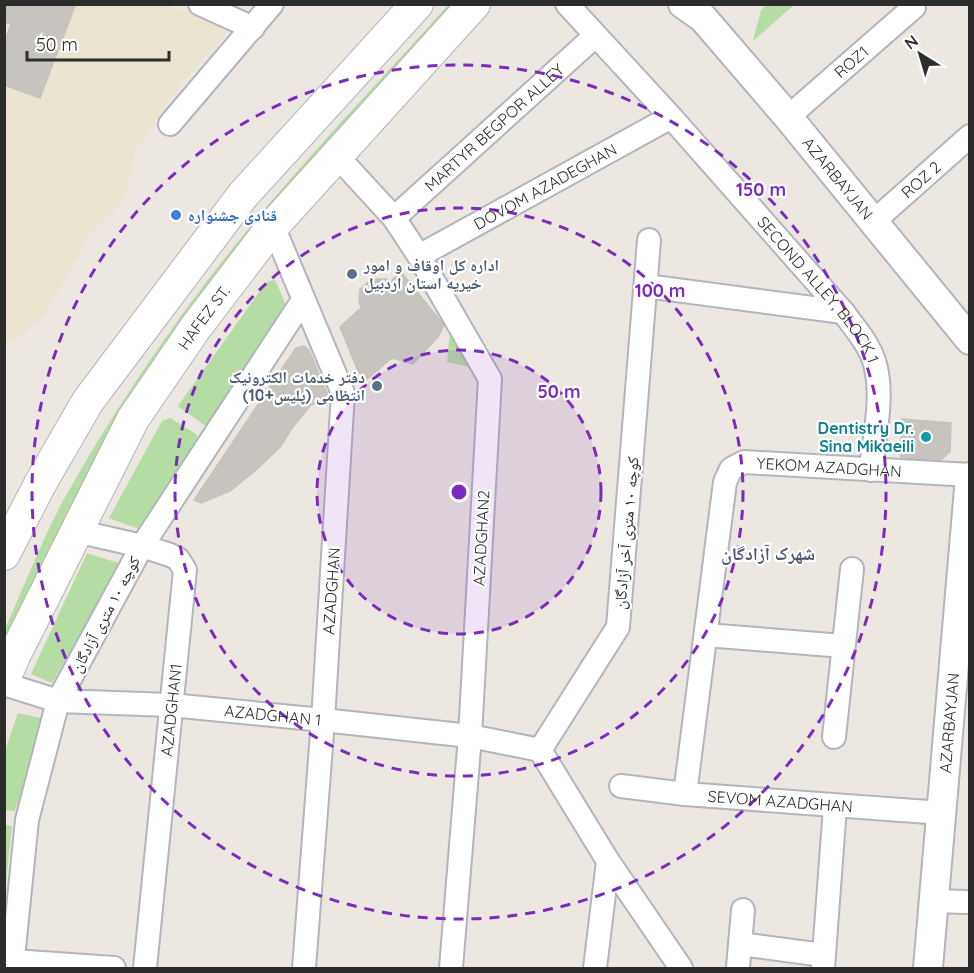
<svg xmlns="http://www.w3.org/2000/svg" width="974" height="973" font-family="Quicksand,'Noto Naskh Arabic',sans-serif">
<rect width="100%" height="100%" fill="#ece7e0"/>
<path fill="#ebe4d1" d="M 70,5 L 167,5 L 230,29 L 178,87 L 135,151 L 125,197 L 88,236 L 46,313 L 15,341 L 4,340 L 4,85 L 40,98 Z"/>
<path fill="#b4dca3" d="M 448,5 L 458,5 L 119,421 L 70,507 L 5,648 L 5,629 C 24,587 41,542 63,501 C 123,393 195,290 275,197 C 331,131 391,69 448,5 Z
M 767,5 L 794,5 L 753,41 L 761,10 Z
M 275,280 L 289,312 L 211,430 L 178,406 L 262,288 L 269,281 Z
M 450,331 L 473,368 L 447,362 Z
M 170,418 L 196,434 L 200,444 L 144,531 L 109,518 L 162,421 Z
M 87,553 L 121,564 L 52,683 L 31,674 Z
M 18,713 L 45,719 L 15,811 L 5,810 L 5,751 Z
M 5,825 L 12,826 L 5,891 L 4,825 Z"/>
<path fill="#c7c4bf" stroke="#c7c3b9" stroke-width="1.5" d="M 4,4 L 70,4 L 75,6 L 40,98 L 4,85 L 4,43 L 11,24 L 4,22 Z
M 401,272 L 444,325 L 438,337 L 413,364 L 392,358 L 366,380 L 358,371 L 340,327 L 362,307 L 359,303 L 360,289 L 372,279 L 386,279 L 390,282 Z
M 304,346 L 309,350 L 329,397 L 311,405 L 292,428 L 281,446 L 256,470 L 230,491 L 201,503 L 194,500 L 296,348 Z
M 902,419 L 951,423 L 950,452 L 935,465 L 900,467 Z"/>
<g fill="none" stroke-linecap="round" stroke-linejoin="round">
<defs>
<g id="minor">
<path d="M 200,4 L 253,28"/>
<path id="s1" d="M 567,4 L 671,117 L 843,312 C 854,327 870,345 875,364 C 884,397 874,436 871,470"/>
<path id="s2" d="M 788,117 L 914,7"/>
<path d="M 170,124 L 272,4"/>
<path d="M 337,156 L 394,218 L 419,256 L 490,379 L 470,736 L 451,968"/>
<path id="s3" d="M 394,218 L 595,36"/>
<path id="s4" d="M 873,222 L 970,136"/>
<path d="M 273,226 L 343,393 L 323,720 L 304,968"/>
<path d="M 649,240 L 618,627 L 540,750 L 608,861 L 681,968"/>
<path id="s5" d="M 419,256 L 671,117"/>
<path d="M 646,286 L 843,312"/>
<path d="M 76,531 L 142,546 L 170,555 L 178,559 L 185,570 L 145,968"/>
<path d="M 706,635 L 843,646"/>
<path id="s6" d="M 4,684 L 58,701 L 171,705 L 323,720 L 470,736 L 540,750"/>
<path d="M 834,737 L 852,569"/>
<path id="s7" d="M 621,786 L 685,794 L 942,813"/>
<path id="s8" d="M 685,794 L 725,482 L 731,469 L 744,462 L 970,475"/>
<path d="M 935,901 L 966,902"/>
<path d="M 740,944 L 823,955"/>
<path d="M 13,961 L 114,968"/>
<path d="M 738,967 L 743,910"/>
<path d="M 12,968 L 27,820 L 58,701 L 142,546 L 303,300"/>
<path d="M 595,968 L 608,861"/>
<path d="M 823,968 L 835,807"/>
</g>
<g id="tertiary">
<path id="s9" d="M 683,4 L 703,18 L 788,117 L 970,340"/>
<path id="s10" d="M 928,968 L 970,477"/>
</g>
<g id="secondary">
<path d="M 4,554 L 40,484 L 88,401 L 243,195 L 417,4"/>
<path id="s11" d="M 4,679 L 14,656 L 133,419 L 196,327 L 273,226 L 474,4"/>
</g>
</defs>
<use href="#minor" stroke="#b3b5be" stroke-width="26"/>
<use href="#tertiary" stroke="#b3b5be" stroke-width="32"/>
<use href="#secondary" stroke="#b3b5be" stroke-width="34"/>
<use href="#minor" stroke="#fff" stroke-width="22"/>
<use href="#tertiary" stroke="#fff" stroke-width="28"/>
<use href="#secondary" stroke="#fff" stroke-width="32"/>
</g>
<circle cx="459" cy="492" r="142" fill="#7b2cbf" fill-opacity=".12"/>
<g fill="none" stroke="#7b2cbf" stroke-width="3" stroke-dasharray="10 8">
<circle cx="459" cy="492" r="142"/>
<circle cx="459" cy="492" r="284"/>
<circle cx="459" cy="492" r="427"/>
</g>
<circle fill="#3f7fe0" stroke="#fff" stroke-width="2" cx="176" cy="215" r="6"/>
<g fill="#5c6f8a" stroke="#fff" stroke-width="2">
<circle cx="352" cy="274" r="6"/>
<circle cx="377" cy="386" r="6"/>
</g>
<circle fill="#0f9aa8" stroke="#fff" stroke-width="2" cx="926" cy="437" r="6"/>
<g text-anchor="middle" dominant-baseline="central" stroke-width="4.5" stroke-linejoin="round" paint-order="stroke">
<g font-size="16" fill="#2c2c2c" stroke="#fff">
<text stroke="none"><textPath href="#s2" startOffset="84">ROZ1</textPath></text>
<text stroke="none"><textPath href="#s3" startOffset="135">MARTYR BEGPOR ALLEY</textPath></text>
<text stroke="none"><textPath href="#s9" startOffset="234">AZARBAYJAN</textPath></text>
<text stroke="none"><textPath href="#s4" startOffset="64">ROZ 2</textPath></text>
<text stroke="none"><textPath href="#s5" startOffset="144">DOVOM AZADEGHAN</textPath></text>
<text stroke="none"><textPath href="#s1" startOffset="381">SECOND ALLEY, BLOCK 1</textPath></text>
<text stroke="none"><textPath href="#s11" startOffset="414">HAFEZ ST.</textPath></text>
<text stroke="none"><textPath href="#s8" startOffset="429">YEKOM AZADGHAN</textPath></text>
<text transform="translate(626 533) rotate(-85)">کوچه ۱۰ متری آخر آزادگان</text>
<text transform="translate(481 538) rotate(-87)">AZADGHAN2</text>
<text transform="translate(331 591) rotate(-86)">AZADGHAN</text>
<text transform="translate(105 614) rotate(-62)">کوچه ۱۰ متری آزادگان</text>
<text transform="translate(171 710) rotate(-84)">AZADGHAN1</text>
<text stroke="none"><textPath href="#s6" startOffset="272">AZADGHAN 1</textPath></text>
<text stroke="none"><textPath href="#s10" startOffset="246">AZARBAYJAN</textPath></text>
<text stroke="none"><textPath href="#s7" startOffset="160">SEVOM AZADGHAN</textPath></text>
</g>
<g font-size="16" font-weight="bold" fill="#366cbe" stroke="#fff" text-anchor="start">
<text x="188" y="215">قنادی جشنواره</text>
</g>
<g font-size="16" font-weight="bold" fill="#4e5e75" stroke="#fff" text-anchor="start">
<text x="364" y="265">اداره کل اوقاف و امور<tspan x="364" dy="18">خیریه استان اردبیل</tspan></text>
<text x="365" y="377" text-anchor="end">دفتر خدمات الکترونیک<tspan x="365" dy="18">انتظامی (پلیس+10)</tspan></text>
</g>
<g font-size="16" font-weight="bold" fill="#0d838f" stroke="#fff" text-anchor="end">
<text x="914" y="428">Dentistry Dr.<tspan x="914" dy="18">Sina Mikaeili</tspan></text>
</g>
<g font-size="18" font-weight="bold" fill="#515677" stroke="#fff">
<text x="768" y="553">شهرک آزادگان</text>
</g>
</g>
<circle cx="459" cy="492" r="9" fill="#7b2cbf" stroke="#fff" stroke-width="3"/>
<g font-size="18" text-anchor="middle" font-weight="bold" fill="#7b2cbf" stroke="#fff" stroke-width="4.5" stroke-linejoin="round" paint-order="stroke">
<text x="761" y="196">150 m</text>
<text x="660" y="297">100 m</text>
<text x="559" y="398">50 m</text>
</g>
<rect width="974" height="973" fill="none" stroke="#2c2c2c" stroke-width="12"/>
<g transform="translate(920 54) rotate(323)" stroke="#ffffff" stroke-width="4.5" paint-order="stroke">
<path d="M0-4.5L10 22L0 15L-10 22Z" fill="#2c2c2c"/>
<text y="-9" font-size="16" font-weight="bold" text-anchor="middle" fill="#2c2c2c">N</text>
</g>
<path d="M27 51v9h142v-9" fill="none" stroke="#2c2c2c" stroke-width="3"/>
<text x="36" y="51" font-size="18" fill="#2c2c2c" stroke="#ffffff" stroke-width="4.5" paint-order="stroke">50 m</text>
</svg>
